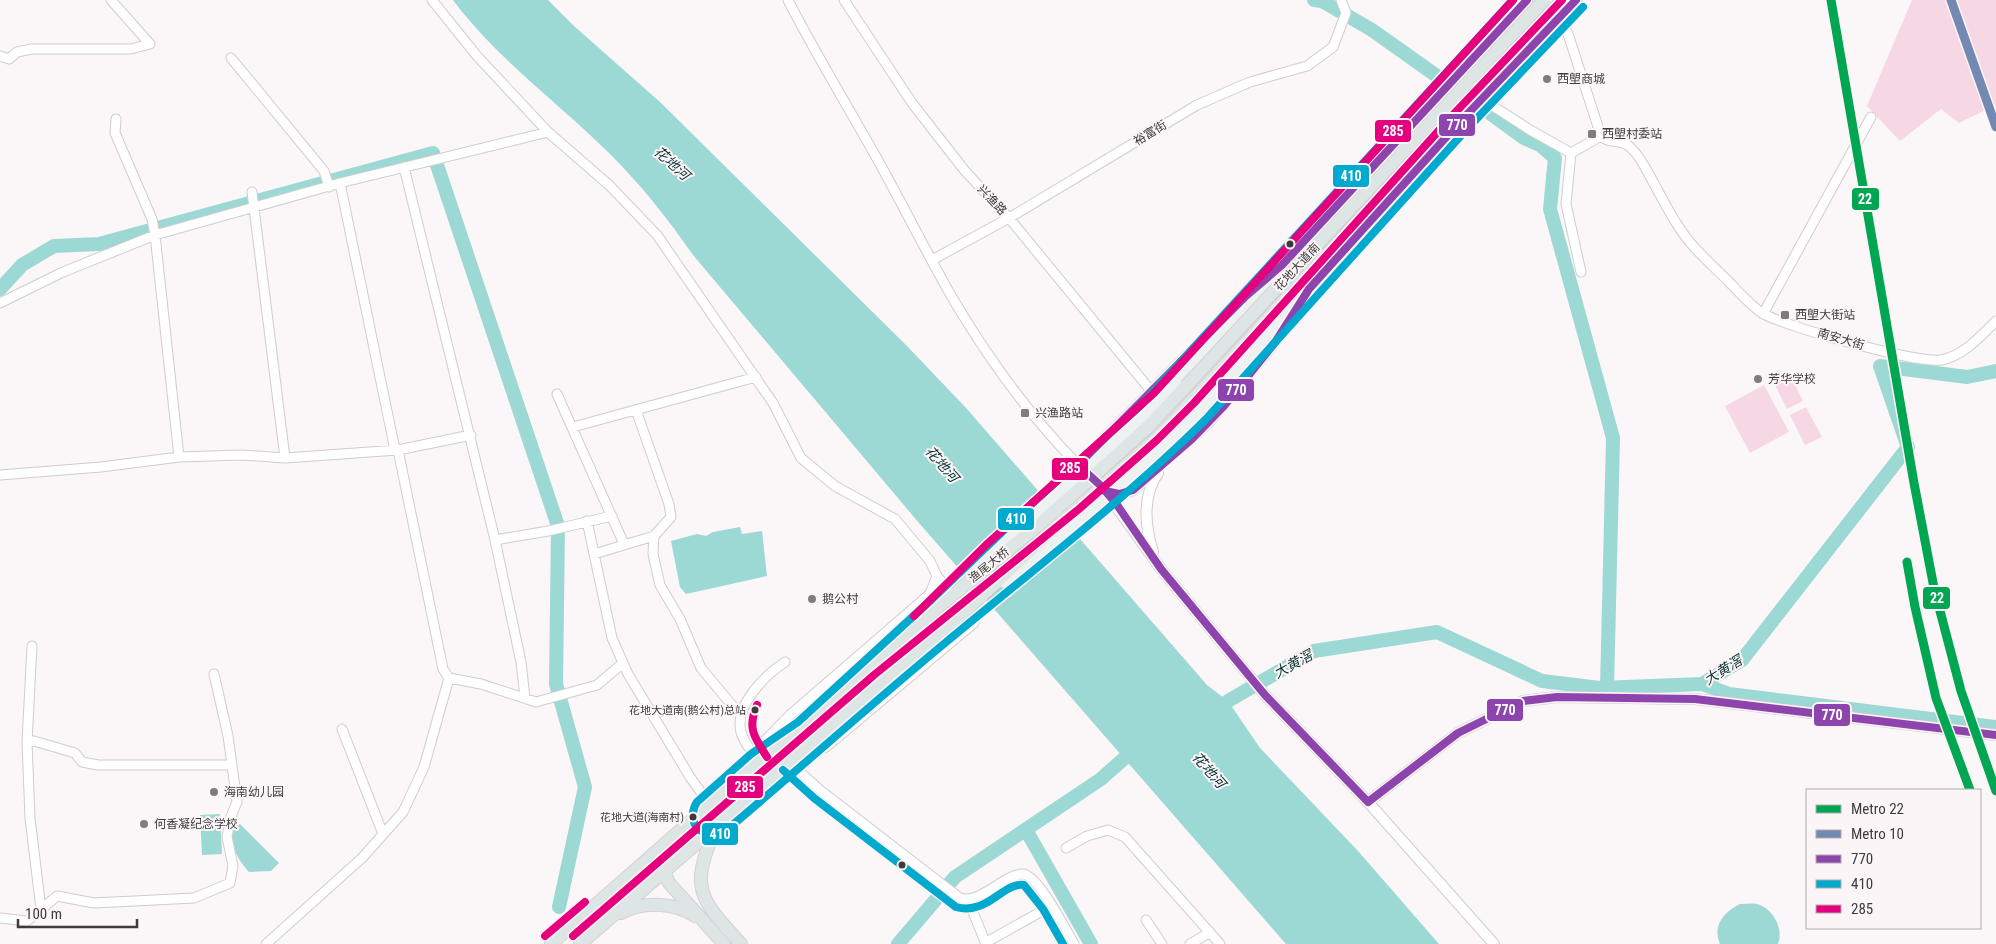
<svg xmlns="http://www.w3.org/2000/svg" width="1996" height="944" font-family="'Roboto Condensed','Noto Sans SC',sans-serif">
<rect width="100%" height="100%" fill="#fbf6f8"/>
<path fill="#f5d8e4" d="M 1912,0 L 1996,0 L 1996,105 L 1959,123 L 1941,109 L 1900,141 L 1867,106 Z
M 1788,371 L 1803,401 L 1787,409 L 1772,379 Z
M 1764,385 L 1789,432 L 1750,453 L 1725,406 Z
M 1806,407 L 1822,437 L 1805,445 L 1790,415 Z"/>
<path fill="#9cd8d4" d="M 453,0 L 548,0 L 574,26 L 660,102 L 907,346 L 967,409 L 1207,685 L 1228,701 L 1260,748 L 1358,851 L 1439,944 L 1286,944 L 919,523 L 693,255 C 668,219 642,186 611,155 C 559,103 497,59 453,0 Z
M 740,527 L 742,534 L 762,531 L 767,576 L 686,594 L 680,587 L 671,541 L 697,534 L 706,536 L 713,532 Z
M 220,814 L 222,854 L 202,855 L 200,815 Z
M 240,824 L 279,863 L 271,871 L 249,872 C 236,857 234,851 231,831 Z
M 1740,904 C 1746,904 1752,903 1757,904 C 1773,908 1784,929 1778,944 L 1720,944 C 1712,925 1724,912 1740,904 Z"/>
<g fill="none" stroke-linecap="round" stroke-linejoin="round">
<path stroke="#9cd8d4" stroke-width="14" d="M 1314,0 L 1322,1 L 1372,30 L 1458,91
M 1483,108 L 1524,138 L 1540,145 L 1555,158 L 1550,209 L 1613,438 L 1607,688
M 0,289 L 22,265 L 54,246 L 99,244 L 433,153 L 558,526 L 556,684 L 585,787 L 559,907
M 1702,684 L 1729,694 L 1996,727
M 1216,713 L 1228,701 L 1314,651 L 1437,632 L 1542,681 L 1600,688 L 1702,684 L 1742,660 L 1908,447 L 1880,366 L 1967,377 L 1996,371
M 1026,830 L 1091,944
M 898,944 L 955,877 L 1101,779 L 1137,747"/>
<defs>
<path id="minor" d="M 432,0 L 477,56 L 548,132 L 609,185 L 657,235 L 773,403 L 801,458 L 835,486 L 895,519 L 930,561 L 937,576 L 930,594 L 790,715 L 753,753
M 788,0 C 815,53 846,103 875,155 C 902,203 926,252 953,299 C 988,358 1030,416 1078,465
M 844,0 L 912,103 L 965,171 L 1009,218 L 1152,392
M 1540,0 L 1559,18 L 1568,34 L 1601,136 C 1609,145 1623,138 1631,148 C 1640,156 1646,169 1652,180 C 1665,203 1676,227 1694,247 C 1705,259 1717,270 1729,282 C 1739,292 1750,305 1762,313 C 1783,326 1918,364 1941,360 C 1963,356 1981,336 1996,321
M 0,56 L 9,59 L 17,52 L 32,49 L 131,49 L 150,44 L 111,0
M 231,58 L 324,171 L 329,187
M 1482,99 L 1530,130 L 1571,153 L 1601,136
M 116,119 L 115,133 L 152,219 L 155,235 L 179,457
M 1571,153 L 1566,204 L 1581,272
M 404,167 L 495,540 L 521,662 L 525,698
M 340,183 L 394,445 L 398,450 L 443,669 L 449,678 L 481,684 L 536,702 L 597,685 L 623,663
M 252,192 L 285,458
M 932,260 L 1009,218 L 1197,105 L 1250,82 L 1307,66 L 1333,47 L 1346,13 L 1341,0
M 0,303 L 63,272 L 155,235 L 340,183 L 548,132
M 1763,314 L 1871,117
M 557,394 L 624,544
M 573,427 L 756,377
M 0,475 L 101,467 L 179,457 L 242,455 L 285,458 L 398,450 L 471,435
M 587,521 L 612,638 L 628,674 L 690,777 L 710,805
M 654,536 L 653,554 L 660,585 L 680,619 L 701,668 L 741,716
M 495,540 L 548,531 L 612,516
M 594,554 L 654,536 L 671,517 L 669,504 L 636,410
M 937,576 L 974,623 L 826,747 L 790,763 L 820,790 L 960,898 C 972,901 978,896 988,891 C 998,885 1012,874 1023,874 C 1038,875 1066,930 1074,944
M 32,646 L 27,742 L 30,818 L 41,909
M 342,729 L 383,834
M 27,742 L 34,741 L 75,753 L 82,762 L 98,765 L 232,765
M 755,756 C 750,749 743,741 741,732 C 734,706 765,675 785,662
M 1066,848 L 1087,836 L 1108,830 L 1125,837 L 1220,944
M 968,900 L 986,944
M 0,918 L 27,921 L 57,896 L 94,903 L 194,898 L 230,883 L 233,866 L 227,837 L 230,819 L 237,802 L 228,736 L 214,674
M 1146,920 L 1162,944
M 985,943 L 1051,906
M 266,944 L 362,858 L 403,812 L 424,767 L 449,678
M 1190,944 L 1209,933"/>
<path id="tertiary" d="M 1090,475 L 1078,465 L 1246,296 L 1264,281
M 1105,491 L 1161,569 L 1265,695 L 1368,802 L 1494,944
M 1108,492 L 1122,494 L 1133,490 L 1209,422 L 1268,351 L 1299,306
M 1153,552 C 1145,527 1142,496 1158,473
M 1368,802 L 1458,733 L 1523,701 L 1557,697 L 1695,699 L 1996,735"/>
<path id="secondary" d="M 1176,383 L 1527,0
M 1201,410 L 1458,124 L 1576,0"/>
<path id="primary" d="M 698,820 C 695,826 692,832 688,837 C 675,854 657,858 669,883 L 724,944
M 715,830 C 689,889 700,899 741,944
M 621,913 C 643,901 674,902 695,916
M 551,944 L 758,762 L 804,730 L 938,607
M 580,944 L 790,763 L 813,741 L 951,624"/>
</defs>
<use href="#minor" stroke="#d0cdce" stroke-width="11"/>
<use href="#tertiary" stroke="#d0cdce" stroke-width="12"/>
<use href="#secondary" stroke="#d0cdce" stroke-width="13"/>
<use href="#primary" stroke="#d3d1d2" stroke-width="14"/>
<use href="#minor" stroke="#fefefe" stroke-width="9"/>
<use href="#tertiary" stroke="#fefefe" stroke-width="10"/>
<use href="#secondary" stroke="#eef1f1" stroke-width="11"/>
<use href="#primary" stroke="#dde6e5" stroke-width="12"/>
<defs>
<path id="secondary-bridge" d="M 976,570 C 1041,505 1113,449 1176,383
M 1003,582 L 1132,477 L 1201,410"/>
<path id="primary-bridge" d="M 938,607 L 1041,523 L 1148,427 L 1544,0
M 951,624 L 1049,533 L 1159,436 L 1562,0"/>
</defs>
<use href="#secondary-bridge" stroke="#d0cdce" stroke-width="13" stroke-linecap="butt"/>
<use href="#primary-bridge" stroke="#d3d1d2" stroke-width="14" stroke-linecap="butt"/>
<use href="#secondary-bridge" stroke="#eef1f1" stroke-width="11"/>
<use href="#primary-bridge" stroke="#dde6e5" stroke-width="12"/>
<defs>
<path id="bus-1" d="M 1105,491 L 1119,494 L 1133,490 L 1192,439 L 1224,406 L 1276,341 L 1309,289 L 1458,124 L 1576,0
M 1368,802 L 1265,695 L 1161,569 L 1115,502 L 1100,485 L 1078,465 L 1246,296 L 1282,265 L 1527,0
M 1368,802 L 1458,733 L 1523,701 L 1557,697 L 1695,699 L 1996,735"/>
<path id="bus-2" d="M 1513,0 L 1140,406 L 1027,508 L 931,600 L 798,722 L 751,754 L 697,802 C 691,811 692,822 698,830 L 716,835 L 723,833 C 798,770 870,705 945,643 C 1034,569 1126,499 1208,417 L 1465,131 L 1583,7
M 783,770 L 814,798 L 956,907 C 987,916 1003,882 1024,885 L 1043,909 L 1063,944"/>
<path id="bus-3" d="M 914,616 L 986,545 L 1154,393 L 1513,0
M 757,705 C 747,728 754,737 767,757
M 545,936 L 585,902
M 573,936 L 874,675 L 1079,509 L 1157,440 L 1194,403 L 1451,117 L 1562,0"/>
</defs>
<use href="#bus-1" stroke="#fcf5f7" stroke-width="11"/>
<use href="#bus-2" stroke="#fcf5f7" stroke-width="11"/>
<use href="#bus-3" stroke="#fcf5f7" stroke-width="11"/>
<use href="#bus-1" stroke="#8e44ad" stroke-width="8"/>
<use href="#bus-2" stroke="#00a9ce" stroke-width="8"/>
<use href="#bus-3" stroke="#e5007d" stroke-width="8"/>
<defs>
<path id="metro-1" d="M 1831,0 L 1914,483 L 1934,588 L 1961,691 L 1996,791
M 1907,562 L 1915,607 L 1936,698 L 1970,790"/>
<path id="metro-2" d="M 1951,0 L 1996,127"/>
</defs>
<use href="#metro-1" stroke="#fcf5f7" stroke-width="12"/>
<use href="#metro-2" stroke="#fcf5f7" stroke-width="12"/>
<use href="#metro-1" stroke="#00a651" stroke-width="9"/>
<use href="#metro-2" stroke="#7389b2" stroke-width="9"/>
</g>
<g fill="#807c7e" stroke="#fcf5f7" stroke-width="2">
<circle cx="1547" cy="79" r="5"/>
<rect x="1587" y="129" width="10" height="10" rx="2.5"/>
<rect x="1780" y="310" width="10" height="10" rx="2.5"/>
<circle cx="1758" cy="379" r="5"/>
<rect x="1020" y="408" width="10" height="10" rx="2.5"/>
<circle cx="812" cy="599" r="5"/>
<circle cx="214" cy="792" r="5"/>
<circle cx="144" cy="824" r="5"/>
</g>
<g fill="#3d3b3c" stroke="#fcf5f7" stroke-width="2">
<circle cx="1290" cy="244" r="4.5"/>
<circle cx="755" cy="710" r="4.5"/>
<circle cx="693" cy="817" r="4.5"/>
<circle cx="902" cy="865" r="4.5"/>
</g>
<g text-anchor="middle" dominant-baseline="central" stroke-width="4" stroke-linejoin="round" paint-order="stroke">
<g font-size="11" fill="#3d3b3c" stroke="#fcf5f7" text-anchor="end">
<text x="746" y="710">花地大道南(鹅公村)总站</text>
<text x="684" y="817">花地大道(海南村)</text>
</g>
<g font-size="12" fill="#3d3b3c" stroke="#fcf5f7" text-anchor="start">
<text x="1557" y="79">西塱商城</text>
<text x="1602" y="134">西塱村委站</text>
<text x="1795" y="315">西塱大街站</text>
<text x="1768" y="379">芳华学校</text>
<text x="1035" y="413">兴渔路站</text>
<text x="822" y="599">鹅公村</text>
<text x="224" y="792">海南幼儿园</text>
<text x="154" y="824">何香凝纪念学校</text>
</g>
<g font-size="12" fill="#3d3b3c" stroke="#fcf5f7">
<text transform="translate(1150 133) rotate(-31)">裕富街</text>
<text transform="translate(992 200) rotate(47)">兴渔路</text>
<text transform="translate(1297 267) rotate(-47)">花地大道南</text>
<text transform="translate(1841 339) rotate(16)">南安大街</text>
<text transform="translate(989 565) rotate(-39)">渔尾大桥</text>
</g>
<g font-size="14" font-style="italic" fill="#063230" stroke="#fcf5f7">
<text transform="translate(672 163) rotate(42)">花地河</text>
<text transform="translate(942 464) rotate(49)">花地河</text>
<text transform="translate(1293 664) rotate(-29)">大黄滘</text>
<text transform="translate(1723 670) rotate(-32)">大黄滘</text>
<text transform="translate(1209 770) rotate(49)">花地河</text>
</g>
</g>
<g stroke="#fcf5f7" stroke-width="2">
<rect x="1438" y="113" width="38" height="24" rx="5" fill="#8e44ad"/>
<rect x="1374" y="119" width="38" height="24" rx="5" fill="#e5007d"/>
<rect x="1332" y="164" width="38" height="24" rx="5" fill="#00a9ce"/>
<rect x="1851" y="187" width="29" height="24" rx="5" fill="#00a651"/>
<rect x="1217" y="378" width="38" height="24" rx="5" fill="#8e44ad"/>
<rect x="1051" y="457" width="38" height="24" rx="5" fill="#e5007d"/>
<rect x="997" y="507" width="38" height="24" rx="5" fill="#00a9ce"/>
<rect x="1922" y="586" width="29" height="24" rx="5" fill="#00a651"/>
<rect x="1486" y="698" width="38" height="24" rx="5" fill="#8e44ad"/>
<rect x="1813" y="703" width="38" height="24" rx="5" fill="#8e44ad"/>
<rect x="726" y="775" width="38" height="24" rx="5" fill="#e5007d"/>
<rect x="701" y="822" width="38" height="24" rx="5" fill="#00a9ce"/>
</g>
<g font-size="14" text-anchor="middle" font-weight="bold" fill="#fff">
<text x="1457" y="130">770</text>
<text x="1393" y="136">285</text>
<text x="1351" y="181">410</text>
<text x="1865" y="204">22</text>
<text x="1236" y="395">770</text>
<text x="1070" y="473">285</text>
<text x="1016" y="524">410</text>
<text x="1937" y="603">22</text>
<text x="1505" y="715">770</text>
<text x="1832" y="720">770</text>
<text x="745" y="792">285</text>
<text x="720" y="839">410</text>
</g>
<rect x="1806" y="789" width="175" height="140" fill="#fcf5f7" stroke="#b0abac"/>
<rect x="1816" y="805" width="25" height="8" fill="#00a651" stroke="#b0abac"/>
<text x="1851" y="814" font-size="15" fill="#3d3b3c">Metro 22</text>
<rect x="1816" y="830" width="25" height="8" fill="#7389b2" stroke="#b0abac"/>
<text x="1851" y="839" font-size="15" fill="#3d3b3c">Metro 10</text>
<rect x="1816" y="855" width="25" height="8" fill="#8e44ad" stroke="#b0abac"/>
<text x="1851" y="864" font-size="15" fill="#3d3b3c">770</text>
<rect x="1816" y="880" width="25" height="8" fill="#00a9ce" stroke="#b0abac"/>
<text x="1851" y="889" font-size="15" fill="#3d3b3c">410</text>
<rect x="1816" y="905" width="25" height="8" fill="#e5007d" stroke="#b0abac"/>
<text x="1851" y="914" font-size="15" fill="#3d3b3c">285</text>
<path d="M18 919v8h119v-8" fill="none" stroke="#3d3b3c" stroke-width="2.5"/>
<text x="25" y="919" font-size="15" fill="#3d3b3c" stroke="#fcf5f7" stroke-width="4" paint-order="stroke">100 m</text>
</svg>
